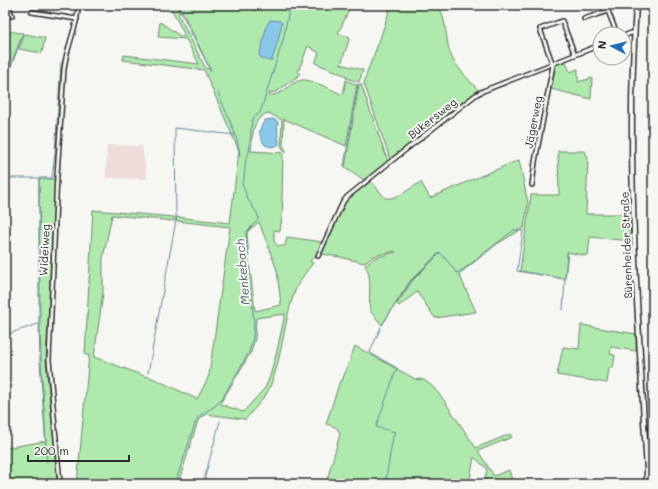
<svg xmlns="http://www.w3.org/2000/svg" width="658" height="489" font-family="Mali,sans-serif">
<rect width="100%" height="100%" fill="#f6f6f2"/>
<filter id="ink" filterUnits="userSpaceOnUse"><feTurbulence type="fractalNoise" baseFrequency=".025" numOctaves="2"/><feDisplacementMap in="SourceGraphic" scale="8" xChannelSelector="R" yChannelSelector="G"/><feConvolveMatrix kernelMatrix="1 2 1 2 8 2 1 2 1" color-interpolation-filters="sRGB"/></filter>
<g filter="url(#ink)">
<path fill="#eedcd9" d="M 107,145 L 142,146 L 147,179 L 106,178 Z"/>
<path fill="#afe9ae" stroke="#6d8a6c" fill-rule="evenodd" d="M 168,5 L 176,5 L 180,13 L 178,14 L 206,69 L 208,68 L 211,72 L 211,71 L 179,5 L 254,5 L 254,11 L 256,10 L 256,5 L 351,5 L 338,34 L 350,37 L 341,64 L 363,70 L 359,82 L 346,78 L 347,76 L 315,63 L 319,53 L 308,46 L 298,72 L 300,74 L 298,76 L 276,92 L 269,93 L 269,95 C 283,97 288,82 302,80 C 309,78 335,91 343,95 L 346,80 L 357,85 L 346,146 L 284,119 L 283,146 L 286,150 L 286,153 L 281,146 L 282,120 L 268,113 C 251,119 253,136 251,151 L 283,153 L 282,200 C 284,207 281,223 280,231 L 274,230 L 274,241 L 278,246 L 285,246 L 287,237 L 322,242 L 317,254 L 310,261 L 313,263 C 306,272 299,281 295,291 C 283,322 283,358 269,389 C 266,397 251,412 245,420 L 244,419 L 206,414 L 201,417 L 198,421 L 178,484 L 77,484 L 89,355 L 85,355 L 93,210 L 174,217 L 174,221 L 112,215 L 103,258 L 103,293 L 94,357 L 147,377 L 148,376 L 197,399 L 206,382 L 209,375 L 230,227 L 176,221 L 176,217 L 230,223 L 239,151 L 204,70 L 123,60 L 124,55 L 199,64 L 186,39 L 158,37 L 160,22 L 180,36 L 185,36 L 171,8 ZM 259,222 L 277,270 L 281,305 L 255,311 L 249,261 L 247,233 L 249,230 ZM 285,314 L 276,355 L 269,379 L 265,388 L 243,412 L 220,404 L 251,352 L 255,339 L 256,318 Z
M 391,5 L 438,5 C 447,20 445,37 450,53 C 455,67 468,78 478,90 L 390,159 L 364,83 L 367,72 L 379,42 Z
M 5,31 L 23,33 L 5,80 Z
M 25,34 L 45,38 L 42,53 L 19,49 Z
M 565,60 L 570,72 L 578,69 L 578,82 L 592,78 L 591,99 L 551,89 L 556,63 Z
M 359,84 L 361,84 L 388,162 L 364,180 L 345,167 Z
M 558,151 L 585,151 L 588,158 L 586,214 L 630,214 L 631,241 L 590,237 L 588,256 L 567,252 L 565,279 L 520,271 L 531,195 L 559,195 Z
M 519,160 L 528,203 L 524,228 L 497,244 L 459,274 L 476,312 L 435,318 L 417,292 L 399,306 L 397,304 L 412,281 L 439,254 L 439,253 L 410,281 L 382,325 L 371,312 L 370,310 C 368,295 373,277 365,265 L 374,258 L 396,252 L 395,251 L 373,256 L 364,263 L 340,257 L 322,254 L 346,200 L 371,181 L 385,198 C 397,200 410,188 421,182 L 430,198 L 476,178 Z
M 39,179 L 55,179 L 46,362 L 58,484 L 5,484 L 5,448 L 46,441 L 41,362 L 40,324 Z
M 581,325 L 636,334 L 636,351 L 611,347 L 610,354 L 615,355 L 613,368 L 609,368 L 607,383 L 557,375 L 563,347 L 579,349 Z
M 355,346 L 417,380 L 418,379 L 424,380 L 433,387 L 443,399 L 476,448 L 510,434 L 512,437 L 478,451 L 494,476 L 509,470 L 513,483 L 511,484 L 484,484 L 487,469 L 474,457 L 469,484 L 326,484 L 340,434 C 338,427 333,426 326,424 L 340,381 L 342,381 Z"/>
<path fill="#8ac8eb" stroke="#64899e" d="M 270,20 L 280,21 L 282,23 L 278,41 L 272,60 C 268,62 261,59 259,55 L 263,42 L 266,27 Z
M 273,119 L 278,122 C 277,129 278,136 279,144 C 275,148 269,147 265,145 C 258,135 258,130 265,120 Z"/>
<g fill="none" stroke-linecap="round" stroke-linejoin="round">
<path stroke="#64899e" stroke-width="1" d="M 177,5 L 211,71
M 255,7 L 255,5
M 5,81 L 6,80 L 23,35
M 218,93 C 226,113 238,134 240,156
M 344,166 L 358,84
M 5,178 L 52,178 L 55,153 L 61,63 L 63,61
M 39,178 L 39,324 L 40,362 L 47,462
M 523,272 L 565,279 L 563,310
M 565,279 L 568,252
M 382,325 L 411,281 L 440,252 L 457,273 L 464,269 L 496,244 L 514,230 L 523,231 L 517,271 L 522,272
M 381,327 L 370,352 L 372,354 L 397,368 L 376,427 L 395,432 L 393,437 L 385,484
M 5,335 L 38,324
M 148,373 L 176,220 L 175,128 L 235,135
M 175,484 L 196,421 L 199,416 L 215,406 L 222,399 L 249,352 L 253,338 L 254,322 L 247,261 L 246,233 L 248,230 L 259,219 L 257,213 L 247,198 L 242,183 L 244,178 L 246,158 L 249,153 L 252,120 L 254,117 L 260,113 L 283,40 L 290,5
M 203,484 L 220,421"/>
<defs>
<path id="minor" d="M 9,5 L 12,16
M 32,12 L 77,19
M 584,19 L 608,11 L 617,34
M 624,36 L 631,33 L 635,33
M 532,185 L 535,162 L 553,65 L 540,29 L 562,21 L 575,55
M 318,256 L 343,202 L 347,197 L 390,162 L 477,94 L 483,91 L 600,45
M 60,484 L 49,360 L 57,175 L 64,69 L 66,57 L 76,22 L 79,5"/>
<path id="secondary" d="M 636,5 C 634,40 632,76 632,111 C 631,231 640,351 647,471 L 646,484"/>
</defs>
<use href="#minor" stroke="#2b2b2b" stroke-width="6"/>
<use href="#secondary" stroke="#2b2b2b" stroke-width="7"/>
<use href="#minor" stroke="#f6f6f2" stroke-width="3"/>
<use href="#secondary" stroke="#f6f6f2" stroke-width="4"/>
</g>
</g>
<g text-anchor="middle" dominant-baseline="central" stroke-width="4" stroke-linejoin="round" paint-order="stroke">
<g font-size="11" fill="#2b2b2b" stroke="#f6f6f2">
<text transform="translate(432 118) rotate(-38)">Bükersweg</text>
<text transform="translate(533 122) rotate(-79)">Jägerweg</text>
<text transform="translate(626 245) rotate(-92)">Sürenheider Straße</text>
<text transform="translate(44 250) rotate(-87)">Wideiweg</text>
</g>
<g font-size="12" font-style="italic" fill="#485a65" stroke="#f6f6f2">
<text transform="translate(242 272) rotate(-95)">Menkebach</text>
</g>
</g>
<rect width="658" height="489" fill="none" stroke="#f6f6f2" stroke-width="20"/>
<rect x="10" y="10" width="638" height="469" fill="none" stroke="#2b2b2b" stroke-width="1.5" filter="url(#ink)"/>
<g transform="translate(612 46) rotate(277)"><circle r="19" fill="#f6f6f2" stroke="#a5a5a2"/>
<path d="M0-3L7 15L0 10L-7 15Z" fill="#1f6fb2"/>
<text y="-6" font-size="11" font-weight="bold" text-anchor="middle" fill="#2b2b2b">N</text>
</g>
<path d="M28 455v6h101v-6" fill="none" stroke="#2b2b2b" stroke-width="2"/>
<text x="34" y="455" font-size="12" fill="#2b2b2b" stroke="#f6f6f2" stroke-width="3" paint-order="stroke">200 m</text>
</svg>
